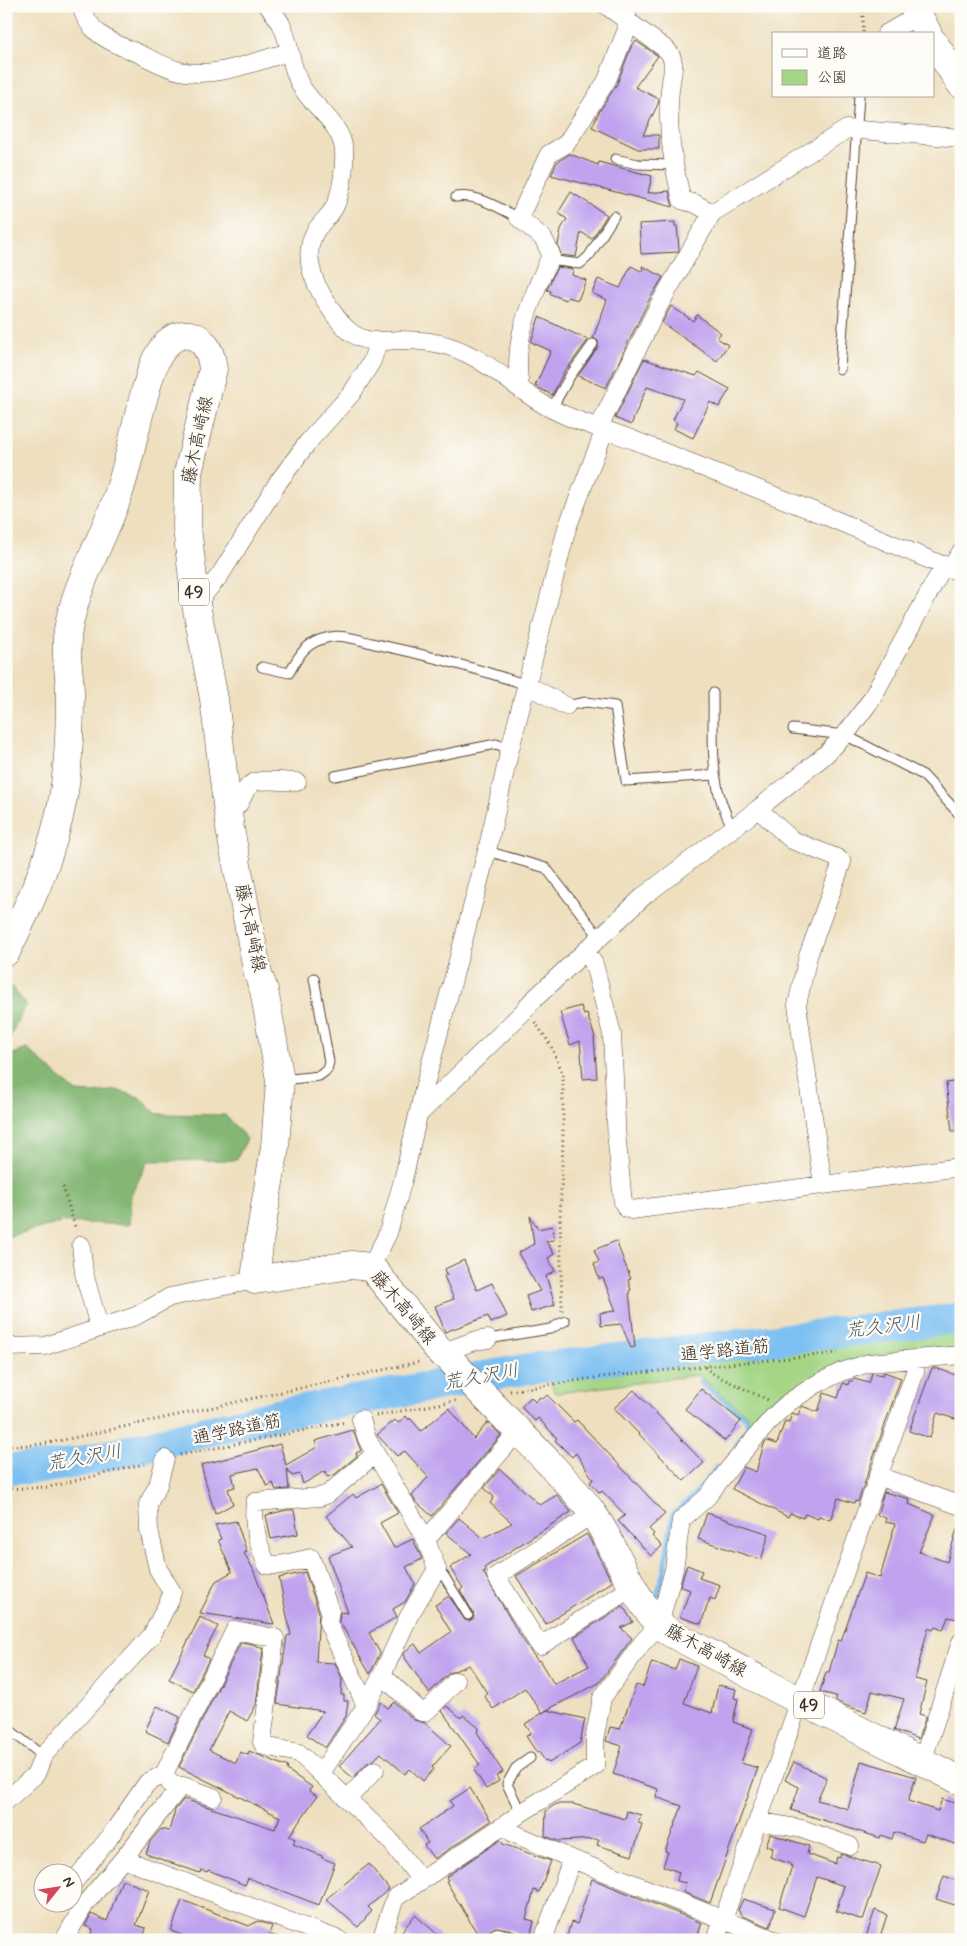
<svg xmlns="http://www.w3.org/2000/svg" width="967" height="1946" font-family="Mynerve,'Klee One',sans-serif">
<rect width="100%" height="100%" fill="#fdfcf7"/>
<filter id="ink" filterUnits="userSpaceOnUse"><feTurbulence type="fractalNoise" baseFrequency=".02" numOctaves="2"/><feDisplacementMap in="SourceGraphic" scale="10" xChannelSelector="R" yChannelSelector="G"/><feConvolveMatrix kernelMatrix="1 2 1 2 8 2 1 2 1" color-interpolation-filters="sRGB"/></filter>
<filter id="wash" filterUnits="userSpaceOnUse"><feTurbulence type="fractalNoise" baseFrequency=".0096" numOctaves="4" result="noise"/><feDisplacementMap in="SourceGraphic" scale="20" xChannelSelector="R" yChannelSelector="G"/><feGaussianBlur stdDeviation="1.12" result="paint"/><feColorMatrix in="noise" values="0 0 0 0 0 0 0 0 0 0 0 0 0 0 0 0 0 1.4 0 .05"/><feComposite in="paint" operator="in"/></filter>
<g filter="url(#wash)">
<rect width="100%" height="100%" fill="#eedfbf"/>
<path fill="#a4d686" stroke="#708052" d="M 961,1332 L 961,1348 L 918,1351 L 771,1407 L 749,1432 L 750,1423 L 748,1416 L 697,1375 L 558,1393 L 554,1392 L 551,1381 L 532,1384 L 531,1381 L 841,1345 L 907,1336 Z"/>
<path fill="#83b773" stroke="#5f7048" d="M 6,980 L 26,1004 L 6,1045 Z
M 27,1049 L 76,1092 L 95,1093 L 116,1090 L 139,1097 L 157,1114 L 225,1115 L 247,1139 L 236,1160 L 148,1161 L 131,1195 L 129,1225 L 64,1222 L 6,1237 L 6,1057 Z"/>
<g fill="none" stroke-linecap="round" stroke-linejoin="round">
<path stroke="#7cbff2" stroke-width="5" d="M 700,1382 L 746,1418 L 748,1427 L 736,1444
M 655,1601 L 664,1571 L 673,1514 L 696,1494 L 717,1467"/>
<path stroke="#7cbff2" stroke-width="31" d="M 6,1469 L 42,1468 L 79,1462 L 284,1413 L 527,1369 L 961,1318"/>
</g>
<g id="blocks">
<path fill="#bfa3ee" d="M 636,41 L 658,56 L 635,87 L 659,99 L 658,104 L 643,135 L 659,135 L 659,149 L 638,149 L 592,127 L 599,112 L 617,84 L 631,47 Z
M 570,154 L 598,165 L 599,162 L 652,176 L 648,193 L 669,191 L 673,207 L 551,175 L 557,162 Z
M 571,192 L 607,215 L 592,239 L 581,232 L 576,257 L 561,255 L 558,245 L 561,229 L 567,219 L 558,213 Z
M 675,222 L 675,226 L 677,226 L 679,249 L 678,252 L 641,254 L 639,224 Z
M 631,266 L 643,272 L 642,266 L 663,277 L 648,302 L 606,388 L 578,376 L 598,347 L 598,341 L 593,338 L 607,300 L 592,293 L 598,279 L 620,288 Z
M 557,267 L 573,269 L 572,275 L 586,280 L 578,300 L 568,297 L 566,300 L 550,294 L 551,291 L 547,290 Z
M 671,306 L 693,321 L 697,315 L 721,333 L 717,338 L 728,345 L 717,361 L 662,323 Z
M 539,317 L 588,340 L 566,370 L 565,370 L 552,395 L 535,386 L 551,351 L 531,342 Z
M 644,359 L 696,376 L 699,372 L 730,389 L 719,407 L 710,402 L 693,438 L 674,429 L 677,423 L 673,420 L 683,399 L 647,387 L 631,425 L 615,418 Z
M 581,1006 L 584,1015 L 587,1014 L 595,1037 L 594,1037 L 597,1078 L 583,1079 L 580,1041 L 570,1045 L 560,1012 Z
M 959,1081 L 961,1131 L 952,1131 L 946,1083 Z
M 530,1216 L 538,1229 L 552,1226 L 554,1240 L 546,1241 L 554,1254 L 548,1258 L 555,1271 L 546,1276 L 555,1305 L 531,1312 L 526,1296 L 540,1291 L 518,1253 L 534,1244 Z
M 616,1241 L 631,1279 L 628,1280 L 631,1290 L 629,1291 L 635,1347 L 631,1348 L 621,1324 L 601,1326 L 600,1313 L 616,1311 L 603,1278 L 599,1279 L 594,1264 L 599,1262 L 594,1250 Z
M 464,1260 L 477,1290 L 492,1283 L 507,1316 L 491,1323 L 488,1316 L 445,1332 L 435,1306 L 454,1299 L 444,1276 L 447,1275 L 445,1269 Z
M 932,1368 L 936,1368 L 961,1377 L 961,1421 L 937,1413 L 930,1438 L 909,1431 Z
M 884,1372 L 901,1378 L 858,1502 L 855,1501 L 854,1503 L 838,1498 L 830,1520 L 819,1516 L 818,1519 L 805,1514 L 803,1518 L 790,1513 L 788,1517 L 732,1489 L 744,1467 L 756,1472 L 764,1444 L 767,1441 L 777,1444 L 785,1421 L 789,1422 L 792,1413 L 798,1415 L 802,1406 L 818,1412 L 824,1393 L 838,1398 L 843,1383 L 848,1385 L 849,1381 L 852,1381 L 854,1379 L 869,1383 L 872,1373 L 883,1375 Z
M 701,1389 L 741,1421 L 725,1441 L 685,1409 Z
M 634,1390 L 704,1463 L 684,1481 L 614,1408 Z
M 547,1395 L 574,1422 L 577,1420 L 665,1514 L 649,1529 L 654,1534 L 652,1536 L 662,1546 L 651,1556 L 618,1521 L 625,1515 L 602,1491 L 600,1493 L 590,1483 L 593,1479 L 576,1453 L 572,1457 L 555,1440 L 557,1438 L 538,1418 L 535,1421 L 521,1407 L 531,1397 L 535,1402 L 540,1397 L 543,1399 Z
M 449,1408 L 474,1439 L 488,1422 L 501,1435 L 432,1516 L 416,1502 L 412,1496 L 428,1477 L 405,1451 L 397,1456 L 377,1435 L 395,1420 L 398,1423 L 406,1416 L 409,1420 L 410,1418 L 421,1431 Z
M 353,1430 L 361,1451 L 356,1453 L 357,1456 L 334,1475 L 327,1477 L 325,1471 L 303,1484 L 300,1474 L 292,1476 L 287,1469 L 289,1489 L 276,1490 L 273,1483 L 267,1486 L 258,1468 L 232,1474 L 235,1487 L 228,1489 L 233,1504 L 215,1514 L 201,1465 L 280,1444 L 286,1465 L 317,1447 L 315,1441 Z
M 500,1469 L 540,1505 L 557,1495 L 571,1512 L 484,1568 L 486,1571 L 483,1572 L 515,1627 L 531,1652 L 538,1661 L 539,1660 L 554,1684 L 589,1666 L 574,1637 L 623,1606 L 633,1622 L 621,1628 L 632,1638 L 599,1683 L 547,1710 L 585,1719 L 580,1743 L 549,1763 L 547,1760 L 545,1761 L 539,1752 L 537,1753 L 526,1736 L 531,1733 L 525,1724 L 547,1710 L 542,1713 L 525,1688 L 493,1709 L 484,1695 L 487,1693 L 469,1665 L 449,1673 L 429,1693 L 403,1655 L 405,1651 L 415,1644 L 421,1653 L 451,1632 L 435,1605 L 449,1596 L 465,1620 L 469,1621 L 474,1618 L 473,1612 L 460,1590 L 463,1588 L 450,1568 L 471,1554 L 446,1533 L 459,1518 L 483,1538 L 512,1523 L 490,1503 L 494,1497 L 484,1488 Z
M 381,1484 L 398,1513 L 380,1523 L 394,1548 L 413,1539 L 422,1559 L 406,1567 L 415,1584 L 405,1602 L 393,1609 L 397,1617 L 369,1633 L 380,1653 L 370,1674 L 339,1621 L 340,1612 L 348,1613 L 328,1556 L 352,1547 L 326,1516 L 353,1494 L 356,1498 Z
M 884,1492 L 910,1499 L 909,1504 L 935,1515 L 919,1552 L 947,1562 L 957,1529 L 961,1530 L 961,1620 L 948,1617 L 943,1630 L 935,1627 L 933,1630 L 928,1628 L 915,1679 L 927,1682 L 919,1714 L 926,1716 L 918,1739 L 894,1730 L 904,1699 L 872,1691 L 866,1712 L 847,1706 L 836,1701 L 836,1696 L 820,1692 L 826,1672 L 829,1672 L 838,1640 L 841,1641 L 865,1573 L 880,1578 L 895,1524 L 885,1522 L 886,1518 L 877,1515 Z
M 287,1510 L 294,1510 L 298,1534 L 271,1539 L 266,1515 Z
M 707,1513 L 769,1534 L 761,1560 L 698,1539 Z
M 236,1521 L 247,1552 L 244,1553 L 253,1569 L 274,1624 L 200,1613 L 216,1581 L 232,1572 L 218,1540 L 221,1539 L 215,1525 Z
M 587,1534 L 612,1582 L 546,1624 L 516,1576 Z
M 687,1565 L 702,1571 L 699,1578 L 720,1585 L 715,1600 L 710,1598 L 701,1624 L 680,1617 L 690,1590 L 680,1586 Z
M 305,1572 L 319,1612 L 316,1662 L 335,1663 L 342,1678 L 341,1695 L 344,1695 L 344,1701 L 348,1701 L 346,1716 L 325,1748 L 307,1735 L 323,1711 L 277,1704 L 287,1636 L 291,1635 L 279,1578 Z
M 200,1617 L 218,1626 L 203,1655 L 209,1659 L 193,1691 L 169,1679 Z
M 241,1642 L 253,1644 L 263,1649 L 256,1705 L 247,1721 L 229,1711 L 209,1750 L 236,1763 L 240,1752 L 248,1755 L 249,1751 L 288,1767 L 287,1770 L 312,1787 L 309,1791 L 317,1796 L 289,1836 L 295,1839 L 293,1844 L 322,1856 L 322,1858 L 335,1863 L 319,1905 L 248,1878 L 245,1885 L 208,1870 L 207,1872 L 201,1870 L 200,1873 L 146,1854 L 150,1842 L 161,1829 L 169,1831 L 175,1810 L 184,1799 L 275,1829 L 280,1817 L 179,1767 Z
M 679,1659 L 697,1666 L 684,1703 L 712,1713 L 718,1685 L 736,1689 L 734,1698 L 738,1699 L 733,1722 L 753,1729 L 741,1763 L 758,1768 L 710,1903 L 683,1892 L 686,1883 L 677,1881 L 679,1872 L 663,1866 L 668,1852 L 665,1851 L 682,1806 L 656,1797 L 658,1789 L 613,1774 L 622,1746 L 606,1741 L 610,1727 L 620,1729 L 636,1685 L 643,1687 L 652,1662 L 675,1670 Z
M 381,1702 L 388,1708 L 394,1702 L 414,1720 L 425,1723 L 451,1746 L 432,1767 L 434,1769 L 423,1781 L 410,1769 L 405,1774 L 381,1753 L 374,1760 L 367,1763 L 353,1778 L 339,1766 L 380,1719 L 374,1714 Z
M 157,1706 L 180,1717 L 168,1742 L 145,1731 Z
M 447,1706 L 461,1718 L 463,1715 L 479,1728 L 477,1732 L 503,1772 L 496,1776 L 499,1781 L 486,1789 L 474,1770 L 480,1765 L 442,1711 Z
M 861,1761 L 916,1777 L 908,1801 L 938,1811 L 942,1799 L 961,1805 L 961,1846 L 926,1834 L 923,1841 L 894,1832 L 892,1839 L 881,1835 L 880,1838 L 791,1810 L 799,1787 L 785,1780 L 794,1762 L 827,1778 L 817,1800 L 848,1809 Z
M 470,1788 L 491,1821 L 434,1859 L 424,1845 L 428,1843 L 419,1829 L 453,1806 L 450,1801 Z
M 556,1804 L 573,1804 L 625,1819 L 627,1811 L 641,1815 L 638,1823 L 642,1824 L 632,1856 L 597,1845 L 599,1839 L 558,1841 L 545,1836 L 546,1811 Z
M 770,1834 L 809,1846 L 807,1854 L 835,1864 L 837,1857 L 840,1858 L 841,1854 L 881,1866 L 863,1920 L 836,1911 L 844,1886 L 817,1877 L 804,1916 L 779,1907 L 792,1866 L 790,1866 L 791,1864 L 770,1857 L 773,1848 L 766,1846 Z
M 500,1840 L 503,1844 L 551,1861 L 539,1892 L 534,1890 L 526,1919 L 534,1921 L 529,1940 L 518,1940 L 516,1933 L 512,1930 L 496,1927 L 490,1930 L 488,1934 L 488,1940 L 481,1940 L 446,1881 L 448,1880 L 446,1877 Z
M 369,1864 L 389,1889 L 368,1907 L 372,1911 L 358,1927 L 326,1899 Z
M 944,1876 L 961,1882 L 961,1907 L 936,1899 Z
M 592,1879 L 702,1923 L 696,1940 L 566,1940 L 571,1922 L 577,1924 Z
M 122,1880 L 149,1890 L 136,1925 L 146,1928 L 143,1940 L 89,1940 L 93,1929 L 85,1926 L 91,1914 L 107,1921 Z
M 743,1899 L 775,1909 L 770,1927 L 742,1916 L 738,1910 Z
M 182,1900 L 249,1926 L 258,1921 L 272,1926 L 269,1934 L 281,1938 L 281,1940 L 194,1940 L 171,1931 Z
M 875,1910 L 887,1915 L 879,1940 L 865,1940 Z
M 415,1915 L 444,1940 L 412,1940 L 402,1931 Z"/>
</g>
</g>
<g filter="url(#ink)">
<use href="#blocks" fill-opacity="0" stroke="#564536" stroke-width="1"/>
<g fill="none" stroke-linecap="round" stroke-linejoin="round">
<defs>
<path id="service" d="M 615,159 L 638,164 L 674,165
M 456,197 C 477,193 500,209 519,218
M 549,260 L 580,264 L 589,256 L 614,216
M 840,369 L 859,96
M 552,408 L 570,376 L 593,344
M 262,667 L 289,673 C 300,653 306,642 330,637 C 342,634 359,640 371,643 C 423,654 476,668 527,685
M 713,693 C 714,742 708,785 733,828
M 566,706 L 586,702 L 615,706 L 626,781 L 714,775
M 793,729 L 845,735 L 923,775 L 961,816
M 335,776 L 496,744 L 510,749
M 487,851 L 546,868 L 600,938
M 282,1080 L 319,1076 L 327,1070 L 329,1062 L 314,978
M 488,1339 L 550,1329 L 565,1321
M 437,1569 L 444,1576 L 468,1615
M 6,1727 L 43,1756
M 521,1813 L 507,1784 L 516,1768 L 530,1758"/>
<path id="minor" d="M 81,6 C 88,31 107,41 130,50 C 147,56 162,67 180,71 C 215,79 256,61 289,52
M 268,6 C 274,13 280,20 283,28 C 291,47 290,67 301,86 C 313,107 342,124 344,151 C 345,167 342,191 335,206 C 330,217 319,223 314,234 C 304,255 311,276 322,295 C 330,308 337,321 349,331 C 365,344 380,341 399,340 C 415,340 432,341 448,346 C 483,357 507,381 538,401 C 567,420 603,428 636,441 L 826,516 L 961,573
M 607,6 L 667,50 C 678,62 671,75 670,90 C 666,126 673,165 682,200 L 696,204 L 712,213
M 886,34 L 918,15
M 520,388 C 514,351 522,324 536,290 C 540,278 547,267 551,254 L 543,238 L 519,218 L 546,160 L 549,154 L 566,144 L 607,80 L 627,29 L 627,6
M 599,427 L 658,307 L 712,213 L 847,129 L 961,138
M 951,568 L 961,552
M 196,604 L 220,575 L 279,481 L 308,442 L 352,393 L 372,361 L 378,342
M 527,685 L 566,706
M 758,809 L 792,840 L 837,858 L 842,862 L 808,956 L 797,1005 L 823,1185
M 228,811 C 246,804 239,795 250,785 C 258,777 286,782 297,782
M 586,952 L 594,964 L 612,1034 L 617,1143 L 623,1202 L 626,1208 L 631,1210 L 961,1167
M 418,1115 L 525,1010 L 530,1003 L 645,895 L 758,809 L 825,755 L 845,735 L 871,700 L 944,565
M 81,1245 L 84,1273 L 99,1327
M 371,1267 L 388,1233 L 403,1180 L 425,1085 L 487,851 L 510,749 L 567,528 L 605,429
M 6,1347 L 45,1346 L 136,1316 L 170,1297 L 255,1280
M 441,1353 L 474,1341 L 488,1339
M 878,1476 L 961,1506
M 593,1514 L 496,1576 L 540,1646 L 633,1587
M 426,1540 L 519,1430
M 382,1675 L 421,1712 L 425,1712 L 429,1709 L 456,1681
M 366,1706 L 328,1623 L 330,1611 L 311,1558 L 280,1565 L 267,1565 C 258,1544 252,1525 255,1502 L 320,1497 L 328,1494 L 375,1454
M 922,1762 L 961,1642
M 321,1773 L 366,1706 L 382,1675 L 409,1616 L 437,1569 L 426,1540 L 367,1439 L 361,1419
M 171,1785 L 183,1786 L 213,1797
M 347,1799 L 375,1770
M 6,1801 L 36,1774 L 43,1756 L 152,1635 L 170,1599 L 172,1592 L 158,1569 L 149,1530 L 148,1504 L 158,1485 L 165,1459
M 758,1821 L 802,1829 L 850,1846
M 506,1824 L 513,1833 L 572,1859 L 774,1940
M 123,1859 L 176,1792 L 164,1774
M 72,1884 L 109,1838 L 147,1783 L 164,1774 L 235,1630 L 275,1638 L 262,1742 L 264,1746 L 299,1753 L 388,1838 L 421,1880
M 498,1937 L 508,1940
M 64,1940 L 85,1904 L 123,1859 L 339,1940
M 381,1940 L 395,1898 L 506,1824 L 521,1813 L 595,1766 L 595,1736 L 602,1698 L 642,1643 L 659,1625 L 674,1569 L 681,1520 L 707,1497 L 731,1466 L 773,1417 L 788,1403 L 815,1385 L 841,1372 L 869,1363 L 961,1355
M 543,1940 L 572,1859
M 716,1940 L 915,1372 L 917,1359"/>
<path id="primary" d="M 914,6 L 928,34
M 933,42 L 961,84
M 6,952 C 30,904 52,856 62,803 C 69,768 70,730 70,694 C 70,673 64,651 68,630 C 76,583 103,540 118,495 C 130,461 135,424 146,389 C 150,376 153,362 161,351 C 172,334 191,328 204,344 C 210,351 212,360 213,369 L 188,473 L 187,528 L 196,604 L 214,699 L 230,829 L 258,974 L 264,990 L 280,1080 L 275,1147 L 260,1236 L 255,1280 L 351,1265 L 371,1267 L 441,1353 L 448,1357 C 481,1394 517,1429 551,1465 C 565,1481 581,1496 593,1514 C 620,1552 631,1603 669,1632 L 781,1691 L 961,1781"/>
</defs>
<use href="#service" stroke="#564536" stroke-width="11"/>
<use href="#minor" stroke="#564536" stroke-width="19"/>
<use href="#primary" stroke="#564536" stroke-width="29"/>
<path stroke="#564536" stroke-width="3" stroke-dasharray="1 4" stroke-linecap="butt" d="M 863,6 L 863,34
M 535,1022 L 550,1044 L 563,1074 L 563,1141 L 560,1219 L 562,1311
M 63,1187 L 76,1230
M 705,1367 L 715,1375 L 768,1400
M 510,1391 L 600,1377 L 838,1353
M 376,1416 L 459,1400
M 6,1446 L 34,1445 L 59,1441 L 419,1362
M 180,1455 L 346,1422
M 6,1489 L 49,1487 L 148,1463"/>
<use href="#service" stroke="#fff" stroke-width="9"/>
<use href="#minor" stroke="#fff" stroke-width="18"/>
<use href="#primary" stroke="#fff" stroke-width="28"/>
</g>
</g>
<g text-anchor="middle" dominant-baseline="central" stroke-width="4.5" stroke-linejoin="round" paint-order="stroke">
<g fill="#fdfcf7" stroke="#75695f" stroke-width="1">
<rect x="179" y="578.5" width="30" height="27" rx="4"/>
<rect x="794" y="1691.5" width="30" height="27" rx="4"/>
</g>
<g font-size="16" font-weight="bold" fill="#3b2a1e">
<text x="194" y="592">49</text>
<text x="809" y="1705">49</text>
</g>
<g font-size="18" fill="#3b2a1e" stroke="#fdfcf7">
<text transform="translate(198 440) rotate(-78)">藤木高崎線</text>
<text transform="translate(250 928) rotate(78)">藤木高崎線</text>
<text transform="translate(403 1308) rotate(50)">藤木高崎線</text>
<text transform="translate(725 1351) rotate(-6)">通学路道筋</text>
<text transform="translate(237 1430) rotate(-12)">通学路道筋</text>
<text transform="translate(706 1651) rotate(29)">藤木高崎線</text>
</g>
<g font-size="19" font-style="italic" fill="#4e575e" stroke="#fdfcf7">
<text transform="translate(883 1327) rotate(-7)">荒久沢川</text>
<text transform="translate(481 1377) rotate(-10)">荒久沢川</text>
<text transform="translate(84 1458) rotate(-10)">荒久沢川</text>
</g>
</g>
<rect width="967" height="1946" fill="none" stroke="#fdfcf7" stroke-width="25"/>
<rect x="772" y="32" width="162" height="65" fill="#fdfcf7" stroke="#afa8a0"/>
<rect x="782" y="49" width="25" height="8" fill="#ffffff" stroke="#afa8a0"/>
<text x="817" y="58" font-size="15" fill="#3b2a1e">道路</text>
<rect x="782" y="70" width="25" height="15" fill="#a4d686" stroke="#afa8a0"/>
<text x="817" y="82" font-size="15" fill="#3b2a1e">公園</text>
<g transform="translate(58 1888) rotate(60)"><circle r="24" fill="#fdfcf7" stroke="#afa8a0"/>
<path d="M0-4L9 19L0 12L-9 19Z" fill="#d1495b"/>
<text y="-8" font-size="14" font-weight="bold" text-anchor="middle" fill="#3b2a1e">N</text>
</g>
</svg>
